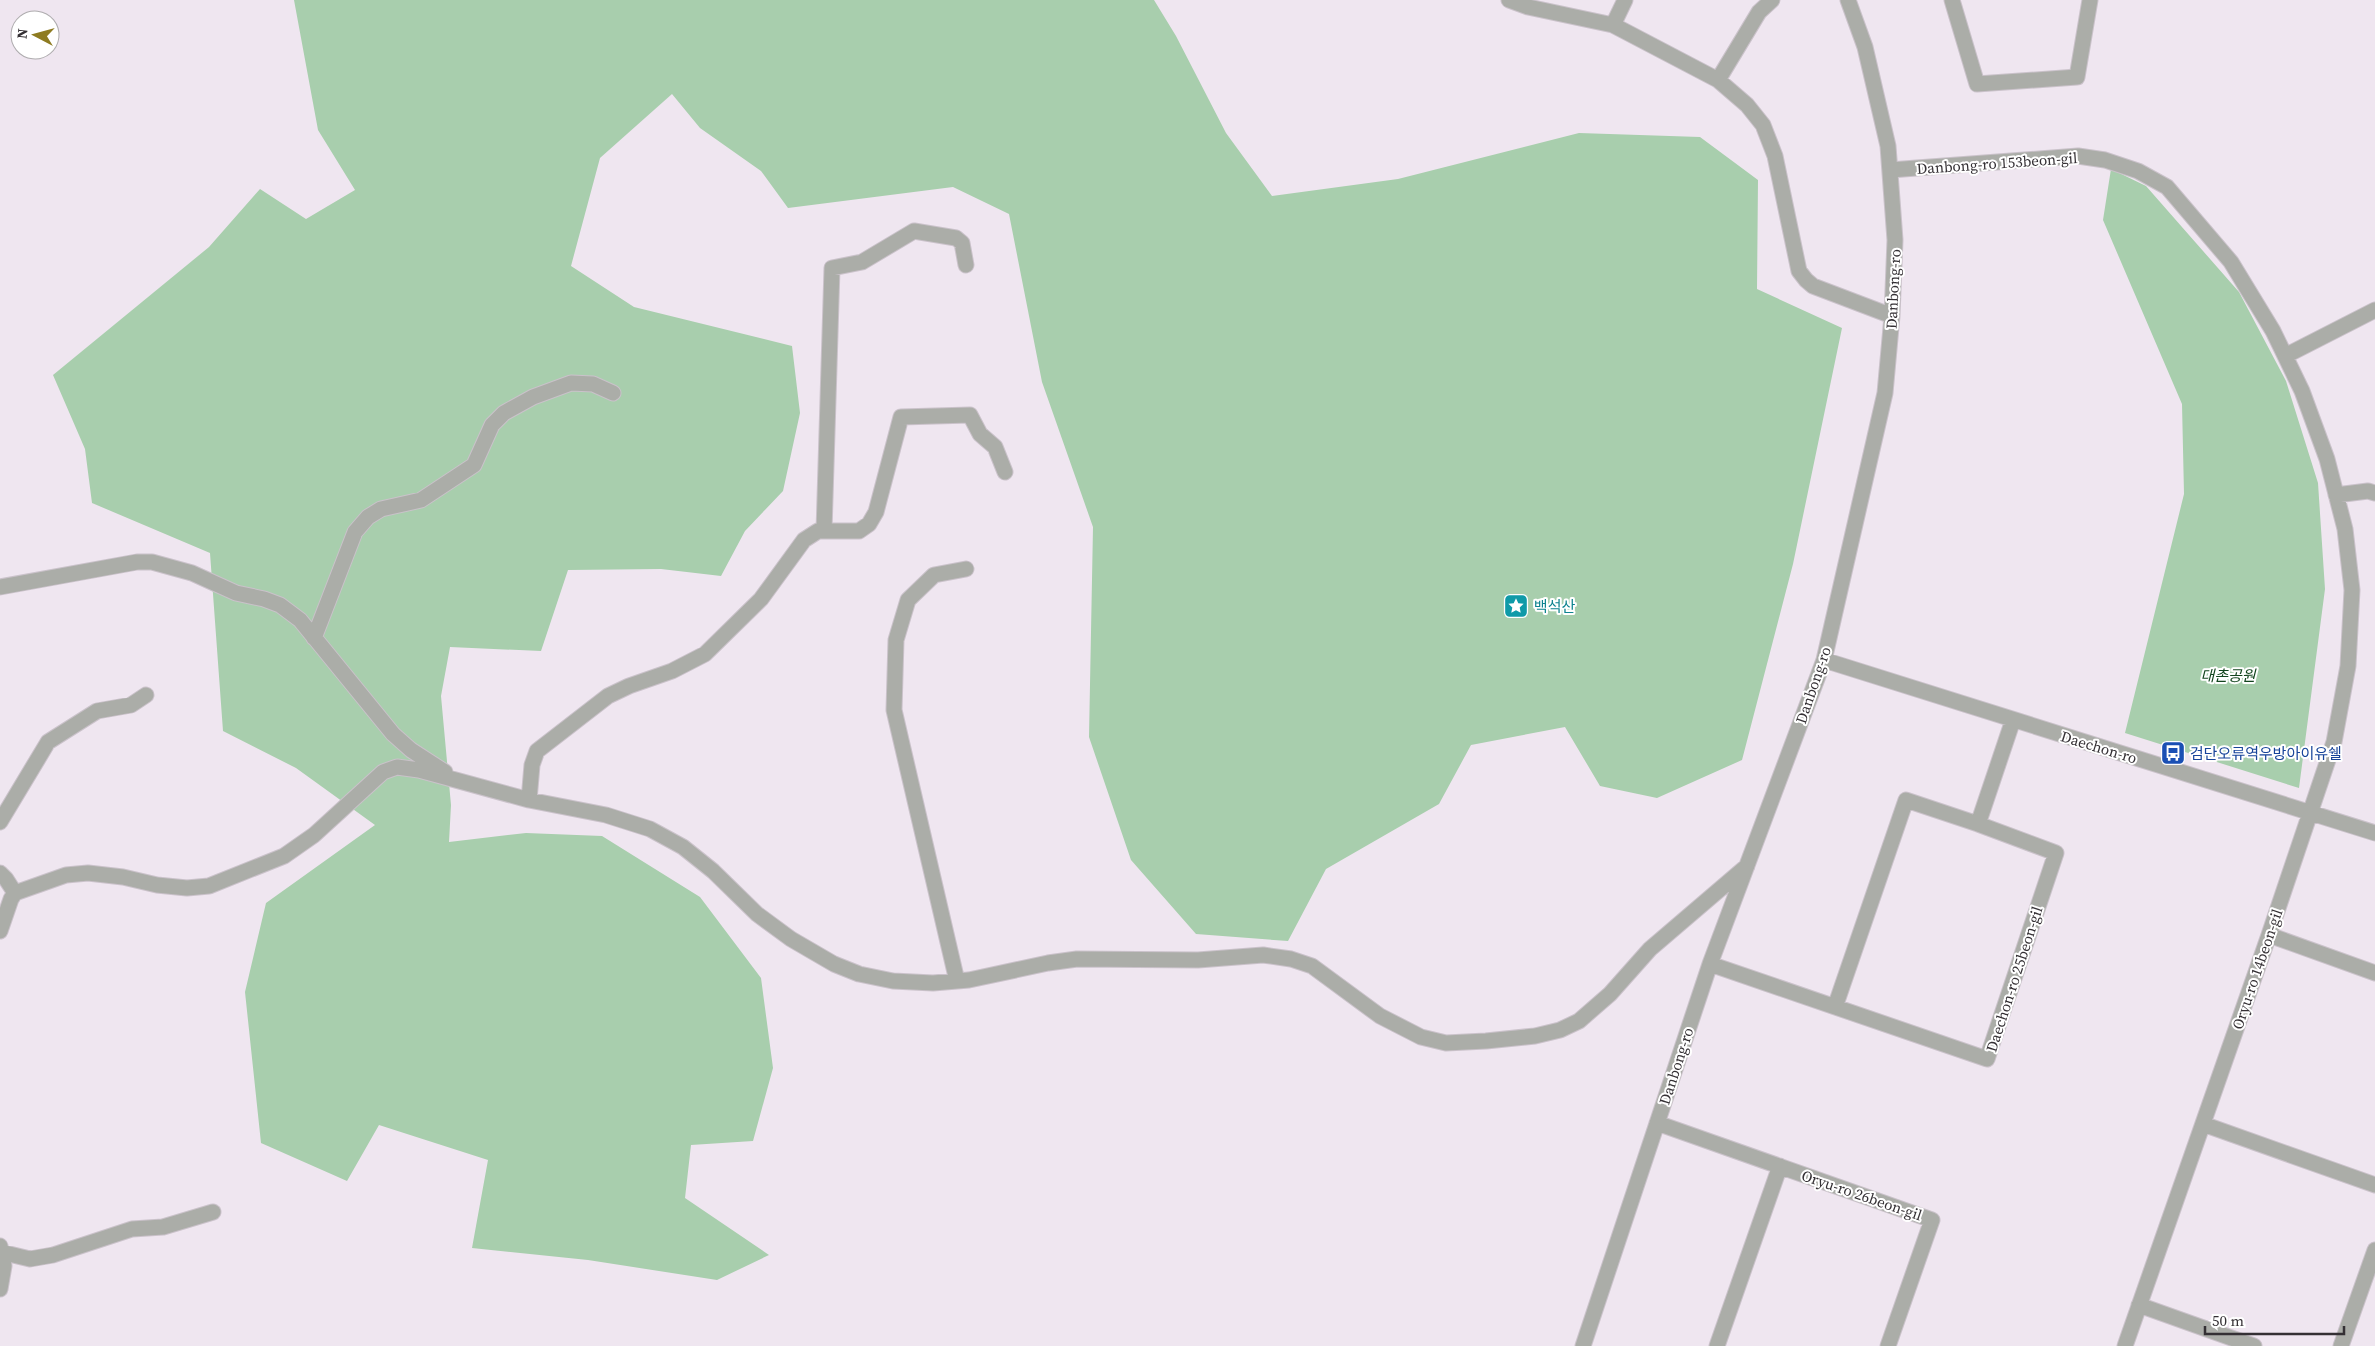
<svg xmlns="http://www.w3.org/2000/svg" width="2375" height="1346" font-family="'Source Serif 4','Noto Sans KR',serif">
<rect width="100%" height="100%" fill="#efe6f0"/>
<path fill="#a8cead" d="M 294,0 L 1154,0 L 1176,36 L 1226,133 L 1272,196 L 1398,179 L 1579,133 L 1700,137 L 1758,180 L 1757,289 L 1842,328 L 1793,564 L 1742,760 L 1657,798 L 1600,786 L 1565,727 L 1471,745 L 1439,804 L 1326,869 L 1288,941 L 1196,934 L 1131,860 L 1089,737 L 1093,527 L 1042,382 L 1009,214 L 953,187 L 788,208 L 761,171 L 700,128 L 672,94 L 600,158 L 571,266 L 634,307 L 792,346 L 800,413 L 783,491 L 745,531 L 721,576 L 661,569 L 568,570 L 541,651 L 450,647 L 441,696 L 451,805 L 449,842 L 526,833 L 602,836 L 700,897 L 761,978 L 773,1068 L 753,1141 L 691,1145 L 685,1198 L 769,1255 L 717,1280 L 588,1260 L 472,1248 L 488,1160 L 379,1125 L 347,1181 L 261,1143 L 245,992 L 266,903 L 375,825 L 296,768 L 223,731 L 210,553 L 92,503 L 85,449 L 53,375 L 209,247 L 260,189 L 306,219 L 355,190 L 318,130 Z
M 2111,169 L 2146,186 L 2239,292 L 2286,381 L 2318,483 L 2325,589 L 2299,788 L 2125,733 L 2184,494 L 2182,404 L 2103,220 Z"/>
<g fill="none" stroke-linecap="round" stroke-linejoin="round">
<defs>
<path id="minor" d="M 1509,0 L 1528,7 L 1613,25 L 1718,80 L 1747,105 L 1763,125 L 1775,156 L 1799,271 L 1806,280 L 1813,286 L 1892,316
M 1952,0 L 1977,84 L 2077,77 L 2090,0
M 1613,25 L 1625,0
M 1718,80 L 1759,12 L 1772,0
M 1890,170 L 2078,156 L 2105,160 L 2138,171 L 2167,187 L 2231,262 L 2273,331 L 2302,391 L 2327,459 L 2345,529 L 2352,590 L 2348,666 L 2334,742 L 2269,935 L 2125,1346
M 2285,356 L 2375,310
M 2336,495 L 2368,491 L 2375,493
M 824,531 L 832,268 L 862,262 L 914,231 L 956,238 L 962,243 L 966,265
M 0,587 L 137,562 L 152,562 L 192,573 L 236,593 L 264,599 L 280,605 L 300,620 L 393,734 L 411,750 L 445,772
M 314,638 L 355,532 L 368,517 L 381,509 L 421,500 L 474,465 L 492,425 L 504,413 L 533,397 L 571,383 L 593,384 L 613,393
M 1824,660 L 2375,833
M 529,800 L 532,765 L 537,751 L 608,696 L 629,686 L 672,671 L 705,654 L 761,599 L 804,540 L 818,531 L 859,531 L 869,524 L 876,512 L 901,417 L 970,415 L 980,434 L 995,447 L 1005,472
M 0,822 L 48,742 L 97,711 L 131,705 L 146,695
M 0,873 L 6,879 L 15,893
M 0,931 L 11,899 L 15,893 L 66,875 L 88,873 L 123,877 L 157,885 L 187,888 L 209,886 L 284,856 L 314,835 L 383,772 L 397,767 L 419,770 L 529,800 L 606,815 L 650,829 L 683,847 L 713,871 L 757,914 L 791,939 L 834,964 L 859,974 L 893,981 L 933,983 L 969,980 L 1048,963 L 1077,959 L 1198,960 L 1263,955 L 1291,959 L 1312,966 L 1380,1016 L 1421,1037 L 1446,1043 L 1486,1041 L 1535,1036 L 1560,1030 L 1579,1021 L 1610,994 L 1650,949 L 1747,866
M 2269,935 L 2375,973
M 1710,964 L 1987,1059 L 2056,853 L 1978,824 L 2013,720
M 957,981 L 894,710 L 896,640 L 908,600 L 934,575 L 966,569
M 1835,1007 L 1906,800 L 1978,824
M 1657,1123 L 1932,1220 L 1888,1346
M 2203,1124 L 2375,1185
M 0,1246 L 4,1266 L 0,1289
M 1,1252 L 30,1259 L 53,1255 L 132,1229 L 163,1227 L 213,1212
M 2139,1305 L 2254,1346
M 1583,1346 L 1710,964 L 1824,660 L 1885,393 L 1892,316 L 1895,240 L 1888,146 L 1865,47 L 1848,0
M 1717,1346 L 1780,1166
M 2341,1346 L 2375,1250"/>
</defs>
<use href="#minor" stroke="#cac2ca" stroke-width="17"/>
<use href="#minor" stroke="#abada8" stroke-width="15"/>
</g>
<defs>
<symbol id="sight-square" viewBox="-11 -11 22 22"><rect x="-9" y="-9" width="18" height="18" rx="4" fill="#0f9aa8" stroke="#fff"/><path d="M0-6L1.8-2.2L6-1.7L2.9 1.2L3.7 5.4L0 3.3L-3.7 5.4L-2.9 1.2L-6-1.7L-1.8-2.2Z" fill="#fff"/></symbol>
<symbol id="bus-square" viewBox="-11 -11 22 22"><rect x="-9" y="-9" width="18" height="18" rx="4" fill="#1a4fb4" stroke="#fff"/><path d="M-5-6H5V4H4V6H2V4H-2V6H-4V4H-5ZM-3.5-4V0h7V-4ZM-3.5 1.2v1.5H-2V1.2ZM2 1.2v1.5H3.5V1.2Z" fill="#fff"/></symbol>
</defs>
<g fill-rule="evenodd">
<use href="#sight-square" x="1502" y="592" width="28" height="28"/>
<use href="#bus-square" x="2159" y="739" width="28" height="28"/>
</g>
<g text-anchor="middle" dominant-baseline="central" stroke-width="4" stroke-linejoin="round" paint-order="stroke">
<g font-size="15" fill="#343034" stroke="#fff">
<text transform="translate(1997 163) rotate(-4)">Danbong-ro 153beon-gil</text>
<text transform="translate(1893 289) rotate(-87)">Danbong-ro</text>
<text transform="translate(1813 685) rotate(-71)">Danbong-ro</text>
<text transform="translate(2099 747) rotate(17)">Daechon-ro</text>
<text transform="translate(2257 969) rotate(-71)">Oryu-ro 14beon-gil</text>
<text transform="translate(2014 979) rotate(-72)">Daechon-ro 25beon-gil</text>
<text transform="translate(1676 1066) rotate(-72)">Danbong-ro</text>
<text transform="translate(1862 1195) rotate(19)">Oryu-ro 26beon-gil</text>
</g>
<g font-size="15" fill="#0d838f" stroke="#fff" text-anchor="start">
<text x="1534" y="606">백석산</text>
</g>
<g font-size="15" font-style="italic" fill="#12451e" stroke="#fff">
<text x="2228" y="675">대촌공원</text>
</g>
<g font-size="15" fill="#164399" stroke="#fff" text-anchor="start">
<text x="2190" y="753">검단오류역우방아이유쉘</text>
</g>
</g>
<g transform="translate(35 35) rotate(276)"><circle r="24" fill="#ffffff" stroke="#aeacae"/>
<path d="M0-4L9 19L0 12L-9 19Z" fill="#8e7b21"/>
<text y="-8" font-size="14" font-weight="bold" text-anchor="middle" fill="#343034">N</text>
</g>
<path d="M2205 1326v8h139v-8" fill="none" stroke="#343034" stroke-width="2.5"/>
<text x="2212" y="1326" font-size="15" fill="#343034" stroke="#ffffff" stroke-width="4" paint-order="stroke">50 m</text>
</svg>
